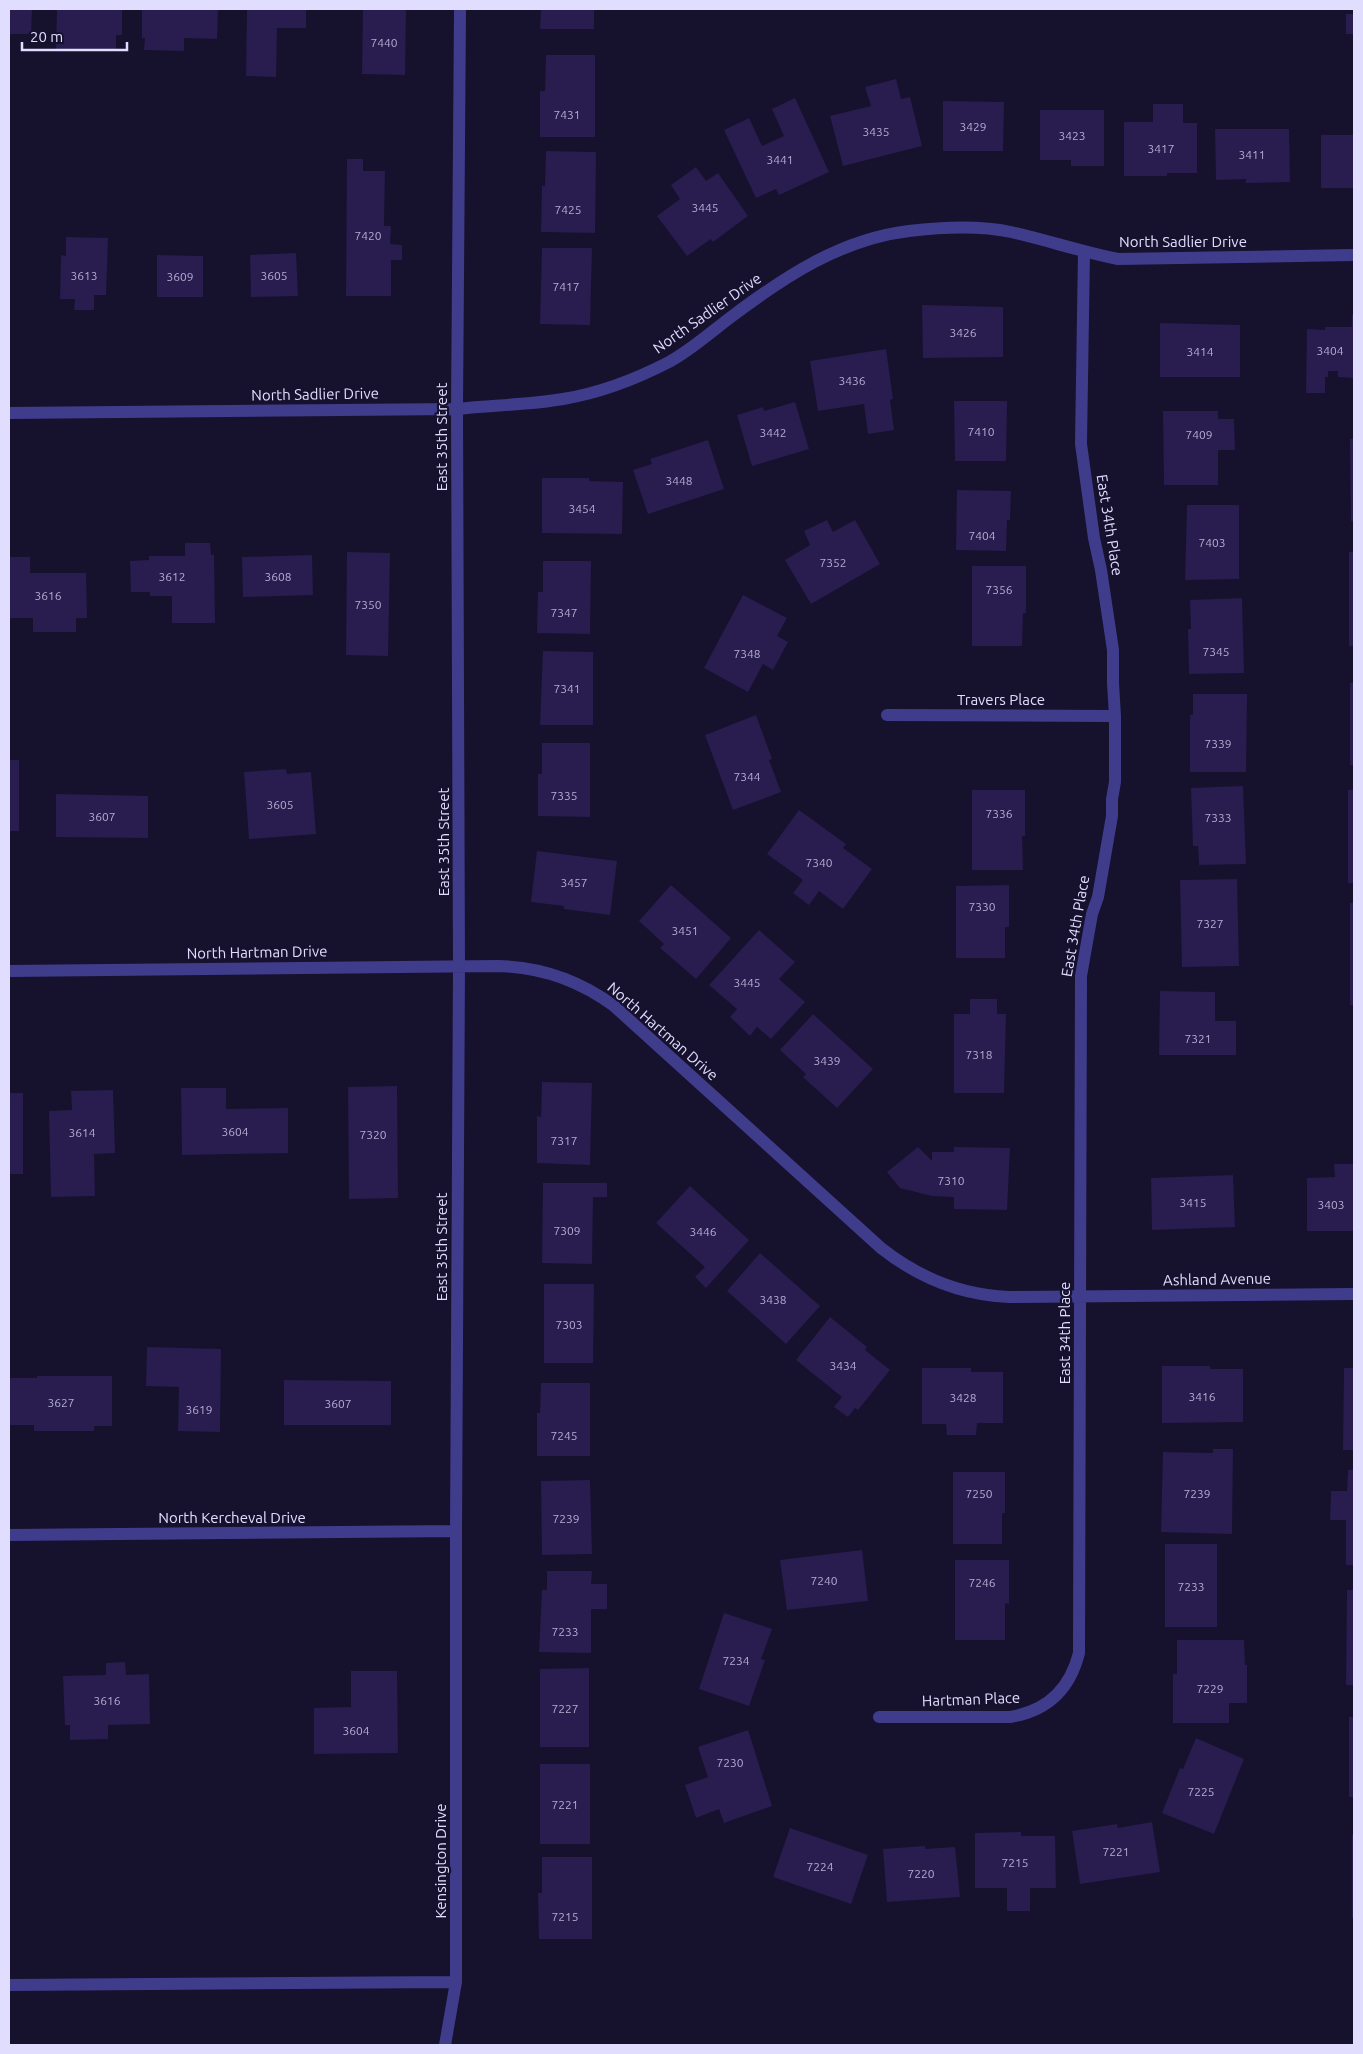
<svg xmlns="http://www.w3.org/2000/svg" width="1363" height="2054" font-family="Ubuntu,sans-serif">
<rect width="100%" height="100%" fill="#16112d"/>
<path fill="#281d4e" d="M 9,9 L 32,9 L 31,34 L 9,34 Z
M 57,9 L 122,9 L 122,35 L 116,35 L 116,51 L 56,50 Z
M 142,9 L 218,9 L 217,39 L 184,38 L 184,51 L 144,50 L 145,38 L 142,38 Z
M 247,9 L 306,9 L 306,28 L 277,28 L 276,77 L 246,76 Z
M 363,9 L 406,9 L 405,75 L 362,74 Z
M 541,9 L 594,9 L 594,29 L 540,29 Z
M 1346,14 L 1354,14 L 1354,34 L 1346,34 Z
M 546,55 L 595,55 L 595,137 L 540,137 L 540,91 L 545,91 Z
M 896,79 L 901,99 L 910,97 L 922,146 L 843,166 L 830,116 L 871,106 L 865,87 Z
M 795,98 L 829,172 L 779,195 L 776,189 L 756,198 L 724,130 L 749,118 L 762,146 L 784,136 L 772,109 Z
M 943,101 L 1004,102 L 1003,151 L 943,151 Z
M 1153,104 L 1183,104 L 1183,123 L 1197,123 L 1197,173 L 1167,173 L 1167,176 L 1124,176 L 1124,122 L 1153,122 Z
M 1040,110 L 1104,110 L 1104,166 L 1071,166 L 1071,160 L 1040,160 Z
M 1215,129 L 1289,129 L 1290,182 L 1246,183 L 1246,179 L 1216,180 Z
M 1321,135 L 1354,135 L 1354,188 L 1321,188 Z
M 546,151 L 596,152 L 595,233 L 541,232 L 542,186 L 545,186 Z
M 347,159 L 363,159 L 363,171 L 385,171 L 384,226 L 391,226 L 390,244 L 402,245 L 402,260 L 391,260 L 391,296 L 346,296 Z
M 696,167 L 706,181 L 718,173 L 748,216 L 713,242 L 711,239 L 687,256 L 657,216 L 680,199 L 671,185 Z
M 66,237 L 108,238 L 106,295 L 94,295 L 94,310 L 74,310 L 75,299 L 60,299 L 61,255 L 66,256 Z
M 542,248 L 592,248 L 590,325 L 540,324 Z
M 296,253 L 298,296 L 251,297 L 250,255 Z
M 157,255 L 203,256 L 203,297 L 157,297 Z
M 922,305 L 1003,307 L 1003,357 L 923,358 Z
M 1352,315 L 1354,315 L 1354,378 L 1338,377 L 1338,371 L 1328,371 L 1328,377 L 1325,377 L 1325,393 L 1306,393 L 1307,329 L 1325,330 L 1325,327 L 1352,327 Z
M 1160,323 L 1240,325 L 1240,377 L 1160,377 Z
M 886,349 L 893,399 L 890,400 L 894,430 L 868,434 L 864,404 L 818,411 L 810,361 Z
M 954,401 L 1007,401 L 1006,461 L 955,461 Z
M 795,402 L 809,449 L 752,466 L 737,415 L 763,407 L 764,411 Z
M 1163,411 L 1218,411 L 1218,419 L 1234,419 L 1235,450 L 1218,450 L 1218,485 L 1164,485 Z
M 1350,439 L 1354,439 L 1354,521 L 1351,521 Z
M 708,440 L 724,489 L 648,514 L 633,470 L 652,464 L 650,459 Z
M 542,478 L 589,478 L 589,481 L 623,482 L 622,534 L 542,533 Z
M 957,490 L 1011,491 L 1010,520 L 1007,520 L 1006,551 L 956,550 Z
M 1187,505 L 1239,505 L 1239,579 L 1185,580 Z
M 827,520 L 833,532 L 855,520 L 880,564 L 811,604 L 785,560 L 810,545 L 804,531 Z
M 185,543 L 210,543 L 211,555 L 214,555 L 215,623 L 172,623 L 172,596 L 150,596 L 150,592 L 131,592 L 130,561 L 149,560 L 149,556 L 185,556 Z
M 347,552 L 390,553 L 388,656 L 346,655 Z
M 1349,552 L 1354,552 L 1354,646 L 1349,646 Z
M 312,555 L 313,595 L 243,597 L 242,557 Z
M 9,557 L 30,557 L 30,573 L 86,573 L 87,618 L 76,618 L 76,632 L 33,632 L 33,618 L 9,618 Z
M 543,561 L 591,561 L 590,634 L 537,633 L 538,592 L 543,592 Z
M 972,566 L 1026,566 L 1026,613 L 1023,613 L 1022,646 L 972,646 Z
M 743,595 L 787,618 L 777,636 L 788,642 L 773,670 L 763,664 L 748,692 L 704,668 Z
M 1242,598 L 1244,673 L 1189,674 L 1188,629 L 1191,629 L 1190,600 Z
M 543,651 L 593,652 L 593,725 L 540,725 Z
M 1350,683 L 1354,683 L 1354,765 L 1350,765 Z
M 1193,694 L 1247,694 L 1246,772 L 1190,772 L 1190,715 L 1193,715 Z
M 756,715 L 772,759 L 769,760 L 781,792 L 733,810 L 705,735 Z
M 542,743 L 590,743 L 590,817 L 538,816 L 538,774 L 542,774 Z
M 9,760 L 19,760 L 19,831 L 9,831 Z
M 286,769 L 287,774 L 311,772 L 316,834 L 249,839 L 244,772 Z
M 1243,786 L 1246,864 L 1199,865 L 1198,846 L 1193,846 L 1191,788 Z
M 972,790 L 1025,790 L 1025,836 L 1022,836 L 1023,870 L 972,870 Z
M 1348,790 L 1354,790 L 1354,883 L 1348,883 Z
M 56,794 L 148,796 L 148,838 L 56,837 Z
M 799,810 L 846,844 L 843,848 L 872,869 L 843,909 L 819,891 L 809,905 L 793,893 L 803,880 L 767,854 Z
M 537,851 L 617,861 L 610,915 L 564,909 L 564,906 L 531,902 Z
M 1237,879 L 1239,966 L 1182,967 L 1180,880 Z
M 671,885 L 731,938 L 696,979 L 660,948 L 664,944 L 639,921 Z
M 1009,885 L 1009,927 L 1005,927 L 1005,958 L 956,958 L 956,886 Z
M 1350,903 L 1354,903 L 1354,1005 L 1350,1005 Z
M 759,930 L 795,962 L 779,979 L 805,1002 L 771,1039 L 757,1027 L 750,1036 L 730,1017 L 737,1009 L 709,985 Z
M 1160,991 L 1215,992 L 1215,1021 L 1236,1021 L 1236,1055 L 1159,1055 Z
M 970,999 L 997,999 L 997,1014 L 1006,1014 L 1004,1093 L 954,1093 L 954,1014 L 970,1014 Z
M 813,1014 L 873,1069 L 837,1108 L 803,1077 L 806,1074 L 780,1050 Z
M 542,1082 L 592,1083 L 590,1165 L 537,1163 L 537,1116 L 541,1117 Z
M 397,1086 L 398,1198 L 349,1199 L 348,1087 Z
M 181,1088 L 226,1088 L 226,1109 L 288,1108 L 288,1153 L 182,1155 Z
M 113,1090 L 115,1153 L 94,1154 L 95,1196 L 51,1197 L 49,1111 L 72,1110 L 71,1091 Z
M 9,1093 L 23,1093 L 23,1174 L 9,1174 Z
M 918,1147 L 932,1161 L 932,1152 L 954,1152 L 954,1147 L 1010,1148 L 1007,1210 L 954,1209 L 954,1197 L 932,1196 L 900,1188 L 887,1172 Z
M 1334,1164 L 1354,1164 L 1354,1231 L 1307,1231 L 1307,1178 L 1335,1177 Z
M 1233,1175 L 1235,1227 L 1152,1230 L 1151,1178 Z
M 543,1183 L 607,1183 L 607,1197 L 593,1197 L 592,1264 L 542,1263 Z
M 690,1186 L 749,1240 L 706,1288 L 695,1277 L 705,1267 L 656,1223 Z
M 760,1253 L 820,1306 L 786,1344 L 727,1291 Z
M 544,1284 L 594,1284 L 593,1363 L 544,1363 Z
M 830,1317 L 867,1347 L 865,1350 L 890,1370 L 858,1410 L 855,1408 L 848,1417 L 834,1407 L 842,1397 L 796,1360 Z
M 147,1347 L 221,1349 L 220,1432 L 178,1431 L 179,1387 L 146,1386 Z
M 1162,1366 L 1210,1366 L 1210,1369 L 1243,1369 L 1243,1422 L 1162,1423 Z
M 922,1368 L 971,1368 L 971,1372 L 1003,1372 L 1003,1423 L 977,1423 L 976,1435 L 947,1435 L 946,1424 L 922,1424 Z
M 1344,1368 L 1354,1368 L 1354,1450 L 1343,1450 Z
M 37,1376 L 112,1376 L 112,1426 L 94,1426 L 94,1431 L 34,1431 L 34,1425 L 9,1425 L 9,1378 L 37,1378 Z
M 284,1380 L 391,1381 L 391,1425 L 284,1425 Z
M 541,1383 L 590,1383 L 590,1456 L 537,1456 L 537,1413 L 540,1413 Z
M 1213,1449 L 1233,1449 L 1232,1534 L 1161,1532 L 1163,1452 L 1213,1453 Z
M 1348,1470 L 1354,1470 L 1354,1565 L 1346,1565 L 1346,1520 L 1330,1520 L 1331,1491 L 1347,1491 Z
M 953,1472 L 1005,1472 L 1005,1513 L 1002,1513 L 1002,1544 L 953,1544 Z
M 590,1480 L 592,1554 L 542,1555 L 541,1481 Z
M 1165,1544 L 1217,1544 L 1217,1627 L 1165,1627 Z
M 862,1550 L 868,1601 L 787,1610 L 780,1560 Z
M 955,1560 L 1009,1560 L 1009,1604 L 1005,1603 L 1005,1640 L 955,1640 Z
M 547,1571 L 592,1571 L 591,1584 L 607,1584 L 607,1609 L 591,1609 L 591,1653 L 539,1652 L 542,1590 L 547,1590 Z
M 1347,1590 L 1354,1590 L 1354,1685 L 1346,1685 Z
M 724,1613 L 772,1629 L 761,1659 L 765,1660 L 749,1706 L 699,1689 Z
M 1177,1640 L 1244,1640 L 1245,1665 L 1247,1665 L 1247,1703 L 1229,1703 L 1229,1723 L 1173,1723 L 1173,1674 L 1177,1674 Z
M 125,1662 L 126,1675 L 149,1674 L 150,1724 L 108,1725 L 108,1739 L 70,1740 L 70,1725 L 65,1725 L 63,1676 L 106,1675 L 106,1663 Z
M 589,1668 L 589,1747 L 540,1747 L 540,1669 Z
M 351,1671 L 397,1671 L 398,1753 L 314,1754 L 314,1708 L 351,1707 Z
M 1349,1717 L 1354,1717 L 1354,1797 L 1349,1797 Z
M 748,1730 L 772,1806 L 724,1823 L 719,1809 L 696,1818 L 685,1785 L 708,1777 L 698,1747 Z
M 1196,1738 L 1244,1759 L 1214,1834 L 1162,1813 L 1180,1768 L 1183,1769 Z
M 540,1764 L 590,1764 L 590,1844 L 540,1844 Z
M 1152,1822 L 1160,1872 L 1080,1884 L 1072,1831 L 1117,1824 L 1118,1828 Z
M 790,1828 L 868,1855 L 851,1904 L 773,1877 Z
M 1021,1832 L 1021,1836 L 1055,1836 L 1056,1888 L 1030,1888 L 1030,1911 L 1007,1911 L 1007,1888 L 975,1888 L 975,1833 Z
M 1352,1835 L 1354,1835 L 1354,1918 L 1352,1918 Z
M 925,1846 L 925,1849 L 955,1847 L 960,1897 L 887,1902 L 883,1849 Z
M 542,1857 L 592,1857 L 592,1939 L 539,1939 L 538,1893 L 542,1893 Z"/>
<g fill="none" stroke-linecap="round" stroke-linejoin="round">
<path stroke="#403c8c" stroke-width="12" d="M 9,413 L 457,409 C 492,405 528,405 563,399 C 600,393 636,379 669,362 C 691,350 711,332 731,317 C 784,277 841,239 909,231 C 942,227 978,225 1011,232 C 1047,240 1082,252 1118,259 L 1354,255
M 887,715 L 1115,716
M 9,971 L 498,966 C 541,967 579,980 614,1006 L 881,1248 C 919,1278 960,1295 1009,1297 L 1354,1294
M 9,1535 L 456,1531
M 879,1717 L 1010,1717 C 1047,1711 1070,1689 1079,1653 L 1081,976 L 1092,914 L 1098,897 L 1112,816 L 1112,799 L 1115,782 L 1115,716 L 1113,683 L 1113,650 L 1101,570 L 1094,538 L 1081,444 L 1084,252
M 9,1985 L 456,1982
M 445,2045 L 456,1982 L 456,1531 L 459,966 L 457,409 L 460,9"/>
</g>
<g text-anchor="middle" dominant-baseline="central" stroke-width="4.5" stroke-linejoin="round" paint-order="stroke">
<g font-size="12" fill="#b3add3">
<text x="384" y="42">7440</text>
<text x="567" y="114">7431</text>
<text x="973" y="126">3429</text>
<text x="876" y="131">3435</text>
<text x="1072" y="135">3423</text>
<text x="1161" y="148">3417</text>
<text x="1252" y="154">3411</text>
<text x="780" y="159">3441</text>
<text x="705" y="207">3445</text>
<text x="568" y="209">7425</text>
<text x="368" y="235">7420</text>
<text x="84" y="275">3613</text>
<text x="274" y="275">3605</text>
<text x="180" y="276">3609</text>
<text x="566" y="286">7417</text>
<text x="963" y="332">3426</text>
<text x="1330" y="350">3404</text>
<text x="1200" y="351">3414</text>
<text x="852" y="380">3436</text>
<text x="981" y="431">7410</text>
<text x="773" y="432">3442</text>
<text x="1199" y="434">7409</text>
<text x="679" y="480">3448</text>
<text x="582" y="508">3454</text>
<text x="982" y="535">7404</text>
<text x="1212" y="542">7403</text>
<text x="833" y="562">7352</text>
<text x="172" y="576">3612</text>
<text x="278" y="576">3608</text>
<text x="999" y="589">7356</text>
<text x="48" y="595">3616</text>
<text x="368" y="604">7350</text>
<text x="564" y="612">7347</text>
<text x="1216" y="651">7345</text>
<text x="747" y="653">7348</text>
<text x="567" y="688">7341</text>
<text x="1218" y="743">7339</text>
<text x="747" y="776">7344</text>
<text x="564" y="795">7335</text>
<text x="280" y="804">3605</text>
<text x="999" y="813">7336</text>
<text x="102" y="816">3607</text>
<text x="1218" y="817">7333</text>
<text x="819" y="862">7340</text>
<text x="574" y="882">3457</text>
<text x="982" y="906">7330</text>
<text x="1210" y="923">7327</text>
<text x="685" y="930">3451</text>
<text x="747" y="982">3445</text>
<text x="1198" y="1038">7321</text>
<text x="979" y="1054">7318</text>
<text x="827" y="1060">3439</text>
<text x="235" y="1131">3604</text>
<text x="82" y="1132">3614</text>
<text x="373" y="1134">7320</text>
<text x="564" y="1140">7317</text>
<text x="951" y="1180">7310</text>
<text x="1193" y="1202">3415</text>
<text x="1331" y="1204">3403</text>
<text x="567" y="1230">7309</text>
<text x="703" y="1231">3446</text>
<text x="773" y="1299">3438</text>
<text x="569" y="1324">7303</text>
<text x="843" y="1365">3434</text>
<text x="1202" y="1396">3416</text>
<text x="963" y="1397">3428</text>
<text x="61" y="1402">3627</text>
<text x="338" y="1403">3607</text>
<text x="199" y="1409">3619</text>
<text x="564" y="1435">7245</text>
<text x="979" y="1493">7250</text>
<text x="1197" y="1493">7239</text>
<text x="566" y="1518">7239</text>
<text x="824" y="1580">7240</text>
<text x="982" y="1582">7246</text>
<text x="1191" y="1586">7233</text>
<text x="565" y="1631">7233</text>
<text x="736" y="1660">7234</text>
<text x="1210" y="1688">7229</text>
<text x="107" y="1700">3616</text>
<text x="565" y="1708">7227</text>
<text x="356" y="1730">3604</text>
<text x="730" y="1762">7230</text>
<text x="1201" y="1791">7225</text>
<text x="565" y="1804">7221</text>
<text x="1116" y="1851">7221</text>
<text x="1015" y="1862">7215</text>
<text x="820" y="1866">7224</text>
<text x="921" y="1873">7220</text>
<text x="565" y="1916">7215</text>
</g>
<g font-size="15" fill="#e1ddff" stroke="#16112d">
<text x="1183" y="241">North Sadlier Drive</text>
<text transform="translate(707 313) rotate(-35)">North Sadlier Drive</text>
<text transform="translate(315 394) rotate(-1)">North Sadlier Drive</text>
<text transform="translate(441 437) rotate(-90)">East 35th Street</text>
<text transform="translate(1110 525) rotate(81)">East 34th Place</text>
<text x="1001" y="699">Travers Place</text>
<text transform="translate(443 842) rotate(-90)">East 35th Street</text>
<text transform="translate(1075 926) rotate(-80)">East 34th Place</text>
<text transform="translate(257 952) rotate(-1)">North Hartman Drive</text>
<text transform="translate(663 1031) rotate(41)">North Hartman Drive</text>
<text transform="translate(441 1247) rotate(-90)">East 35th Street</text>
<text transform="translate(1217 1279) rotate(-1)">Ashland Avenue</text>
<text transform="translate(1064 1333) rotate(-90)">East 34th Place</text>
<text x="232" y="1517">North Kercheval Drive</text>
<text transform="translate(971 1699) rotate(-2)">Hartman Place</text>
<text transform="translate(440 1861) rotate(-90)">Kensington Drive</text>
</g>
</g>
<rect width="1363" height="2054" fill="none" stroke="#e1ddff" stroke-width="20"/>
<path d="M22 42v8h105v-8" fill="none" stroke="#e1ddff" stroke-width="2.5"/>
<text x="30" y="42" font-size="15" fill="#e1ddff" stroke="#16112d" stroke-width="4" paint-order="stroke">20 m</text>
</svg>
